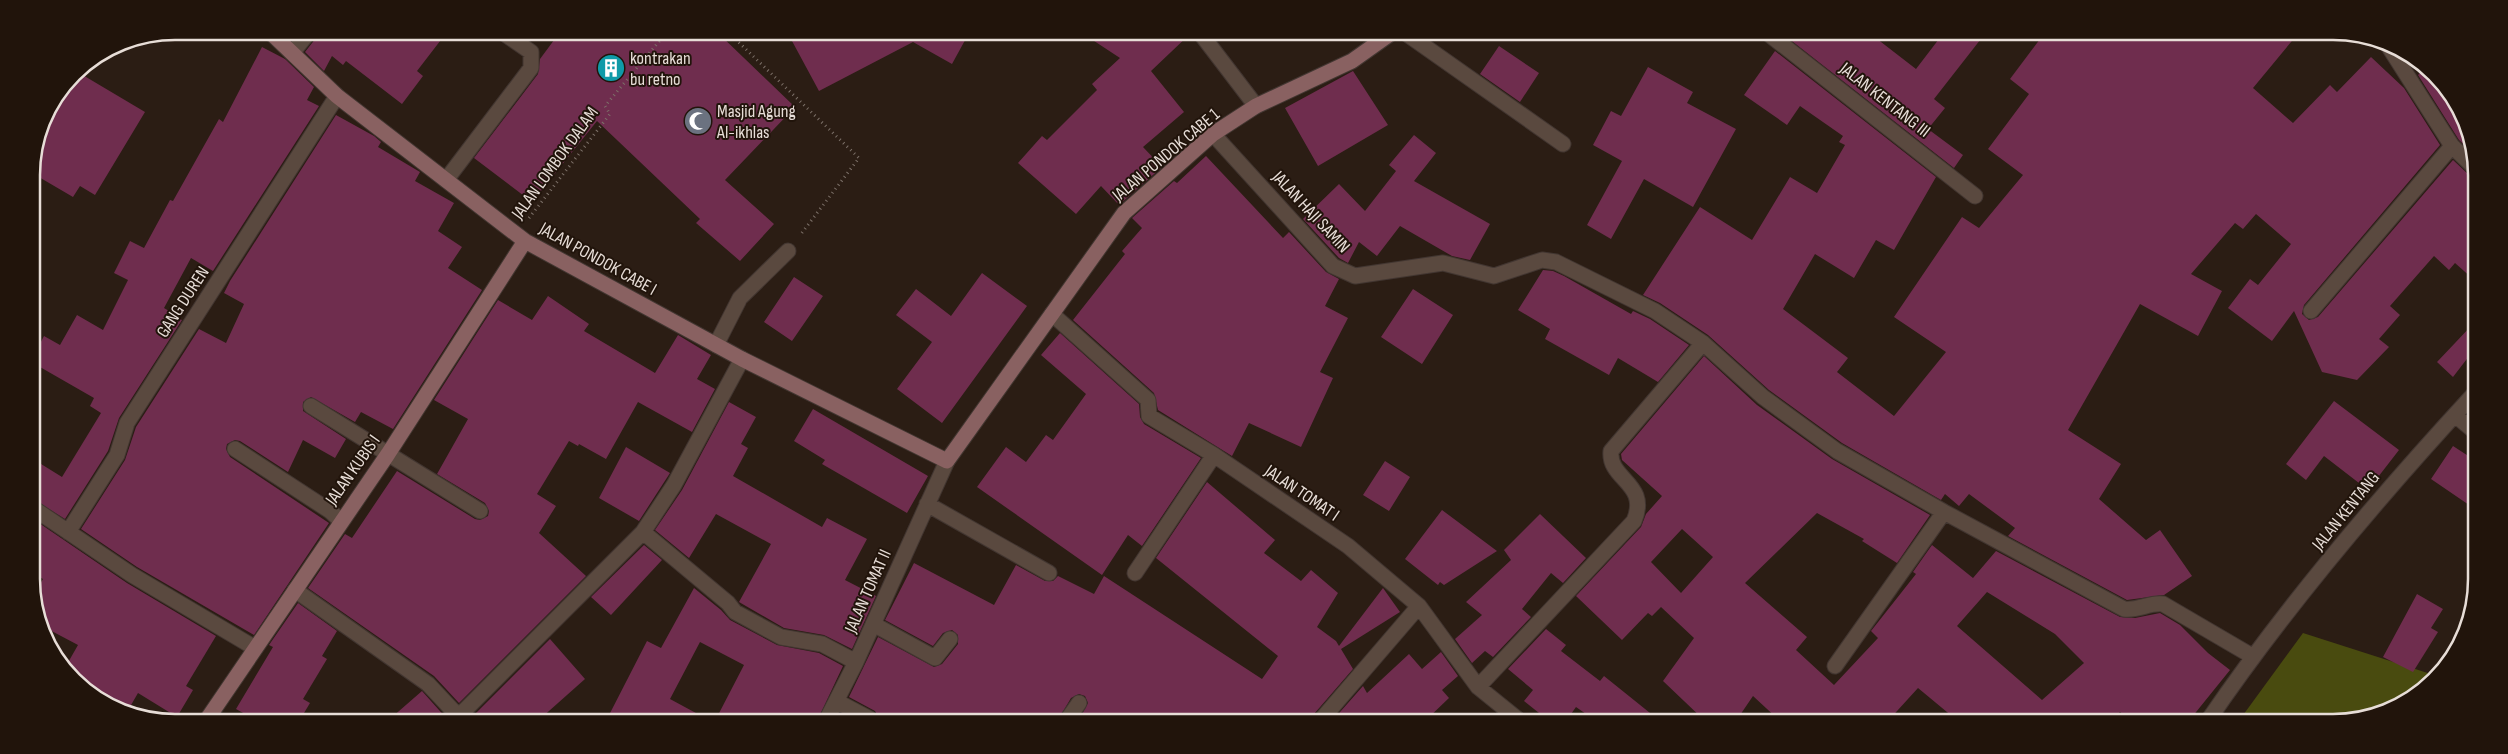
<svg xmlns="http://www.w3.org/2000/svg" width="2508" height="754" font-family="'Sofia Sans Condensed',sans-serif">
<rect width="100%" height="100%" fill="#2b1d14"/>
<path fill="#494b0f" d="M 2303,633 L 2437,676 L 2421,693 L 2342,722 L 2238,722 Z"/>
<path fill="#6f2d4e" fill-rule="evenodd" d="M 318,32 L 447,32 L 417,71 L 423,76 L 402,104 L 346,61 L 343,65 L 332,56 L 324,71 L 305,52 L 316,38 Z
M 560,32 L 717,32 L 795,107 L 725,180 L 774,224 L 740,261 L 696,223 L 700,219 L 597,121 L 532,202 L 474,158 L 538,74 L 540,59 Z
M 808,33 L 969,33 L 952,64 L 913,42 L 819,91 L 792,41 Z
M 1082,33 L 1191,33 L 1151,71 L 1184,112 L 1143,147 L 1162,167 L 1119,205 L 1101,186 L 1076,214 L 1018,163 L 1042,136 L 1047,140 L 1097,90 L 1092,84 L 1120,58 Z
M 1790,35 L 1872,35 L 1916,69 L 1942,35 L 1984,35 L 1934,99 L 1945,108 L 1928,129 L 1963,155 L 1954,168 L 1788,38 Z
M 2043,35 L 2296,36 L 2253,88 L 2293,123 L 2330,85 L 2337,92 L 2371,57 L 2404,88 L 2440,145 L 2304,305 L 2302,314 L 2309,320 L 2318,317 L 2453,160 L 2468,174 L 2474,176 L 2473,279 L 2455,263 L 2449,270 L 2434,256 L 2390,306 L 2400,315 L 2379,339 L 2389,347 L 2357,380 L 2322,372 L 2294,311 L 2272,341 L 2228,308 L 2250,279 L 2258,285 L 2291,244 L 2256,214 L 2243,229 L 2235,223 L 2191,274 L 2222,291 L 2198,336 L 2140,304 L 2068,430 L 2121,464 L 2099,499 L 2146,540 L 2160,530 L 2192,576 L 2164,595 L 2127,600 L 2008,536 L 2015,528 L 1969,494 L 1959,506 L 1945,494 L 1941,500 L 1842,443 L 1769,390 L 1708,335 L 1660,303 L 1643,295 L 1700,207 L 1752,240 L 1790,177 L 1817,193 L 1845,145 L 1839,142 L 1843,136 L 1800,106 L 1787,125 L 1744,95 L 1775,51 L 1936,177 L 1894,250 L 1876,240 L 1854,278 L 1815,254 L 1783,309 L 1848,358 L 1837,372 L 1894,416 L 1946,352 L 1894,317 L 1962,217 L 1979,228 L 2023,175 L 1988,149 L 2029,94 L 2010,79 Z
M 1499,46 L 1539,73 L 1520,102 L 1480,74 Z
M 262,47 L 285,59 L 314,87 L 307,100 L 319,106 L 213,271 L 191,258 L 164,308 L 169,311 L 168,313 L 182,320 L 119,418 L 108,451 L 65,519 L 33,499 L 33,459 L 62,477 L 101,413 L 90,406 L 94,398 L 33,363 L 33,357 L 44,336 L 60,345 L 77,315 L 103,330 L 128,280 L 114,273 L 130,241 L 144,248 L 170,200 L 173,201 L 219,119 L 223,122 Z
M 1648,67 L 1693,92 L 1687,103 L 1736,129 L 1693,207 L 1644,179 L 1611,239 L 1587,225 L 1622,161 L 1593,145 L 1611,111 L 1621,116 Z
M 2425,68 L 2435,74 L 2474,147 L 2474,154 L 2459,140 L 2418,75 Z
M 1353,71 L 1388,125 L 1318,166 L 1285,108 Z
M 73,74 L 81,74 L 145,112 L 95,195 L 80,186 L 73,197 L 32,173 L 42,120 Z
M 336,115 L 374,136 L 381,142 L 378,147 L 420,172 L 415,181 L 454,203 L 438,231 L 462,247 L 448,268 L 482,290 L 393,429 L 361,412 L 355,422 L 311,397 L 303,402 L 303,411 L 346,439 L 335,458 L 303,440 L 288,472 L 240,441 L 235,440 L 227,444 L 226,449 L 230,457 L 329,523 L 254,635 L 137,567 L 81,529 L 125,460 L 136,427 L 199,329 L 226,343 L 244,304 L 224,293 L 230,281 Z
M 1414,135 L 1436,153 L 1414,181 L 1490,224 L 1470,260 L 1452,256 L 1400,226 L 1377,256 L 1359,242 L 1348,263 L 1339,258 L 1303,219 L 1339,184 L 1365,211 L 1396,171 L 1389,165 Z
M 1206,156 L 1283,238 L 1289,232 L 1326,272 L 1339,279 L 1325,306 L 1348,318 L 1320,372 L 1333,378 L 1301,447 L 1249,423 L 1232,456 L 1158,410 L 1154,393 L 1073,320 L 1125,254 L 1122,251 L 1142,228 L 1132,218 L 1174,181 L 1177,183 Z
M 1543,270 L 1553,271 L 1564,276 L 1631,314 L 1633,311 L 1650,319 L 1689,345 L 1658,382 L 1618,358 L 1609,375 L 1545,339 L 1550,329 L 1518,310 Z
M 982,273 L 1027,306 L 942,423 L 897,389 L 932,342 L 896,315 L 916,289 L 951,316 Z
M 794,277 L 823,296 L 792,341 L 764,322 Z
M 1413,289 L 1453,315 L 1422,364 L 1381,337 Z
M 548,296 L 589,324 L 584,331 L 655,373 L 678,335 L 711,355 L 697,379 L 715,389 L 692,432 L 638,402 L 606,459 L 579,444 L 578,446 L 569,441 L 537,494 L 556,506 L 539,533 L 586,576 L 459,703 L 434,676 L 308,588 L 345,534 L 352,538 L 397,471 L 475,519 L 480,520 L 488,516 L 489,511 L 485,503 L 437,474 L 468,419 L 434,400 L 498,300 L 532,320 Z
M 2473,324 L 2473,351 L 2453,377 L 2437,362 Z
M 1060,333 L 1139,404 L 1140,417 L 1144,424 L 1201,458 L 1142,546 L 1128,535 L 1102,575 L 977,487 L 1006,447 L 1026,462 L 1046,435 L 1053,440 L 1086,394 L 1041,355 Z
M 1704,356 L 1757,405 L 1832,459 L 1930,515 L 1897,563 L 1862,541 L 1864,539 L 1817,513 L 1745,583 L 1807,637 L 1796,650 L 1834,685 L 1878,638 L 1871,631 L 1916,574 L 1913,572 L 1932,545 L 1973,578 L 1996,551 L 2120,617 L 2135,618 L 2160,613 L 2180,625 L 2208,653 L 2230,670 L 2188,722 L 2132,722 L 2120,712 L 2110,722 L 1959,722 L 1918,688 L 1887,722 L 1780,721 L 1753,696 L 1736,721 L 1705,721 L 1663,681 L 1694,638 L 1661,607 L 1652,616 L 1648,613 L 1622,640 L 1576,596 L 1641,527 L 1646,514 L 1662,496 L 1622,460 L 1621,454 ZM 1682,529 L 1713,557 L 1681,593 L 1651,562 ZM 1987,592 L 2055,634 L 2084,663 L 2042,700 L 1957,626 Z
M 2334,401 L 2399,450 L 2368,490 L 2324,456 L 2306,480 L 2286,464 Z
M 729,402 L 756,417 L 741,444 L 748,448 L 733,476 L 822,527 L 827,518 L 867,539 L 845,580 L 876,596 L 852,649 L 824,635 L 784,628 L 739,602 L 771,544 L 716,514 L 689,558 L 655,530 L 682,490 Z
M 813,409 L 928,476 L 907,513 L 822,464 L 825,460 L 794,441 Z
M 2453,446 L 2473,459 L 2472,507 L 2431,479 Z
M 626,447 L 670,473 L 639,521 L 599,498 Z
M 1385,461 L 1410,477 L 1389,511 L 1363,495 Z
M 1207,482 L 1275,540 L 1264,553 L 1301,581 L 1311,570 L 1338,593 L 1317,627 L 1336,641 L 1339,646 L 1383,588 L 1400,612 L 1341,649 L 1353,669 L 1314,714 L 1312,720 L 1079,720 L 1088,703 L 1085,696 L 1079,694 L 1071,698 L 1058,720 L 879,719 L 875,711 L 849,697 L 878,637 L 934,667 L 942,664 L 958,644 L 958,635 L 952,630 L 943,633 L 933,646 L 885,620 L 914,563 L 994,605 L 1016,565 L 1045,581 L 1053,581 L 1058,576 L 1094,594 L 1104,576 L 1262,679 L 1278,656 L 1156,558 Z
M 1442,510 L 1497,551 L 1444,585 L 1440,582 L 1438,585 L 1405,559 Z
M 1540,514 L 1586,558 L 1563,583 L 1551,573 L 1522,609 L 1531,617 L 1493,657 L 1485,651 L 1472,663 L 1455,639 L 1482,615 L 1466,602 L 1511,560 L 1504,550 Z
M 36,521 L 127,583 L 216,636 L 186,686 L 193,690 L 177,717 L 138,693 L 127,712 L 73,680 L 66,666 L 78,645 L 44,627 L 34,607 L 34,594 L 43,579 L 34,574 L 34,524 Z
M 644,545 L 662,560 L 611,615 L 591,597 Z
M 694,588 L 721,610 L 730,620 L 777,645 L 819,653 L 843,666 L 818,719 L 716,719 L 744,665 L 700,642 L 670,699 L 707,719 L 607,719 L 647,641 L 661,648 Z
M 2417,594 L 2443,609 L 2431,628 L 2438,632 L 2413,672 L 2383,657 Z
M 298,603 L 337,631 L 322,656 L 327,659 L 303,699 L 310,703 L 301,718 L 252,718 L 236,709 L 273,647 L 269,645 Z
M 1546,629 L 1566,645 L 1561,651 L 1600,681 L 1604,676 L 1660,721 L 1596,721 L 1576,707 L 1566,721 L 1549,721 L 1524,701 L 1533,690 L 1508,669 Z
M 550,639 L 585,679 L 540,719 L 470,719 Z
M 1441,652 L 1458,676 L 1442,690 L 1449,698 L 1425,721 L 1333,720 L 1363,686 L 1367,693 L 1409,654 L 1422,669 Z
M 422,691 L 447,719 L 391,718 Z"/>
<g fill="none" stroke-linecap="round" stroke-linejoin="round">
<defs>
<path id="lane" d="M 235,449 L 330,511 L 341,521"/>
<path id="street" d="M 1201,34 L 1256,106
M 1407,34 L 1563,144
M 1770,35 L 1975,196
M 2389,47 L 2452,146 L 2474,167
M 292,53 L 309,32
M 1213,134 L 1333,266 L 1355,276 L 1443,263 L 1494,276 L 1542,260 L 1556,262 L 1655,311 L 1703,343 L 1763,397 L 1837,451 L 1944,512 L 2124,609 C 2138,611 2150,602 2163,604 L 2252,656
M 446,180 L 531,68 L 531,52 L 502,32
M 2311,311 L 2452,146
M 1052,314 L 1148,400 L 1149,416 L 1214,455 L 1348,546 L 1419,606 L 1478,687 L 1520,721
M 716,345 L 740,298 L 788,251
M 311,406 L 480,511
M 2455,415 L 2473,430
M 927,504 L 1049,573
M 33,508 L 132,575 L 255,648
M 68,532 L 117,455 L 127,423 L 337,96
M 643,532 L 728,603 L 735,612 L 781,637 L 822,644 L 856,662
M 1135,573 L 1214,455
M 295,590 L 428,684 L 458,716
M 873,624 L 935,658 L 950,639
M 1835,666 L 1944,512
M 1478,687 L 1634,521 C 1650,483 1608,480 1611,451 L 1703,343
M 836,701 L 870,719
M 456,719 L 643,532 L 674,485 L 742,359
M 827,719 L 856,662 L 947,461
M 1067,720 L 1079,703
M 1321,720 L 1419,606
M 2207,722 C 2286,606 2378,498 2473,395"/>
<path id="secondary" d="M 269,31 L 337,96 L 525,241 L 742,359 L 947,461 L 1124,213 L 1213,134 L 1256,106 L 1352,61 L 1390,34
M 208,718 L 388,454 L 525,241"/>
</defs>
<use href="#lane" stroke="#423631" stroke-width="17"/>
<use href="#street" stroke="#423631" stroke-width="17"/>
<use href="#secondary" stroke="#423631" stroke-width="17"/>
<path stroke="#7d7169" stroke-width="3" stroke-dasharray="1 4" stroke-linecap="butt" d="M 728,32 L 859,158 L 801,234
M 529,218 L 610,114 L 605,106 L 667,32"/>
<use href="#lane" stroke="#5a493f" stroke-width="15"/>
<use href="#street" stroke="#5a493f" stroke-width="15"/>
<use href="#secondary" stroke="#896161" stroke-width="15"/>
</g>
<defs>
<symbol id="building-disc" viewBox="-11 -11 22 22"><circle r="9.5" fill="#0f9aa8" stroke="#21140b"/><path d="M-4-6H4V6H1V3H-1V6H-4ZM-2.5-4.3h1.7v1.8h-1.7ZM.8-4.3h1.7v1.8H.8ZM-2.5-1h1.7V.8h-1.7ZM.8-1h1.7V.8H.8Z" fill="#fff"/></symbol>
<symbol id="mosque-disc" viewBox="-11 -11 22 22"><circle r="9.5" fill="#6b7280" stroke="#21140b"/><path d="M3.5-4.9A6 6 0 1 0 3.5 4.9A5 5 0 1 1 3.5-4.9Z" fill="#fff"/></symbol>
</defs>
<g fill-rule="evenodd">
<use href="#building-disc" x="595" y="52" width="32" height="32"/>
<use href="#mosque-disc" x="682" y="105" width="32" height="32"/>
</g>
<g text-anchor="middle" dominant-baseline="central" stroke-width="4" stroke-linejoin="round" paint-order="stroke">
<g font-size="18" fill="#e7ddd7" stroke="#21140b" text-anchor="start">
<text x="630" y="58">kontrakan<tspan x="630" dy="21">bu retno</tspan></text>
<text x="717" y="111">Masjid Agung<tspan x="717" dy="21">Al-ikhlas</tspan></text>
</g>
<g font-size="18" fill="#e7ddd7" stroke="#21140b">
<text transform="translate(1885 100) rotate(38)">JALAN KENTANG III</text>
<text transform="translate(1166 155) rotate(-40)">JALAN PONDOK CABE 1</text>
<text transform="translate(555 163) rotate(-54)">JALAN LOMBOK DALAM</text>
<text transform="translate(1311 212) rotate(47)">JALAN HAJI SAMIN</text>
<text transform="translate(598 259) rotate(29)">JALAN PONDOK CABE I</text>
<text transform="translate(183 302) rotate(-57)">GANG DUREN</text>
<text transform="translate(353 470) rotate(-55)">JALAN KUBIS I</text>
<text transform="translate(1302 493) rotate(34)">JALAN TOMAT I</text>
<text transform="translate(2346 511) rotate(-51)">JALAN KENTANG</text>
<text transform="translate(868 591) rotate(-66)">JALAN TOMAT II</text>
</g>
</g>
<path d="M0 0H2508V754H0ZM175 40H2333A135 135 0 0 1 2468 175V579A135 135 0 0 1 2333 714H175A135 135 0 0 1 40 579V175A135 135 0 0 1 175 40Z" fill="#21140b" fill-rule="evenodd"/>
<path fill="none" stroke="#e7ddd7" stroke-width="2.5" d="M175 40H2333A135 135 0 0 1 2468 175V579A135 135 0 0 1 2333 714H175A135 135 0 0 1 40 579V175A135 135 0 0 1 175 40Z"/>
</svg>
